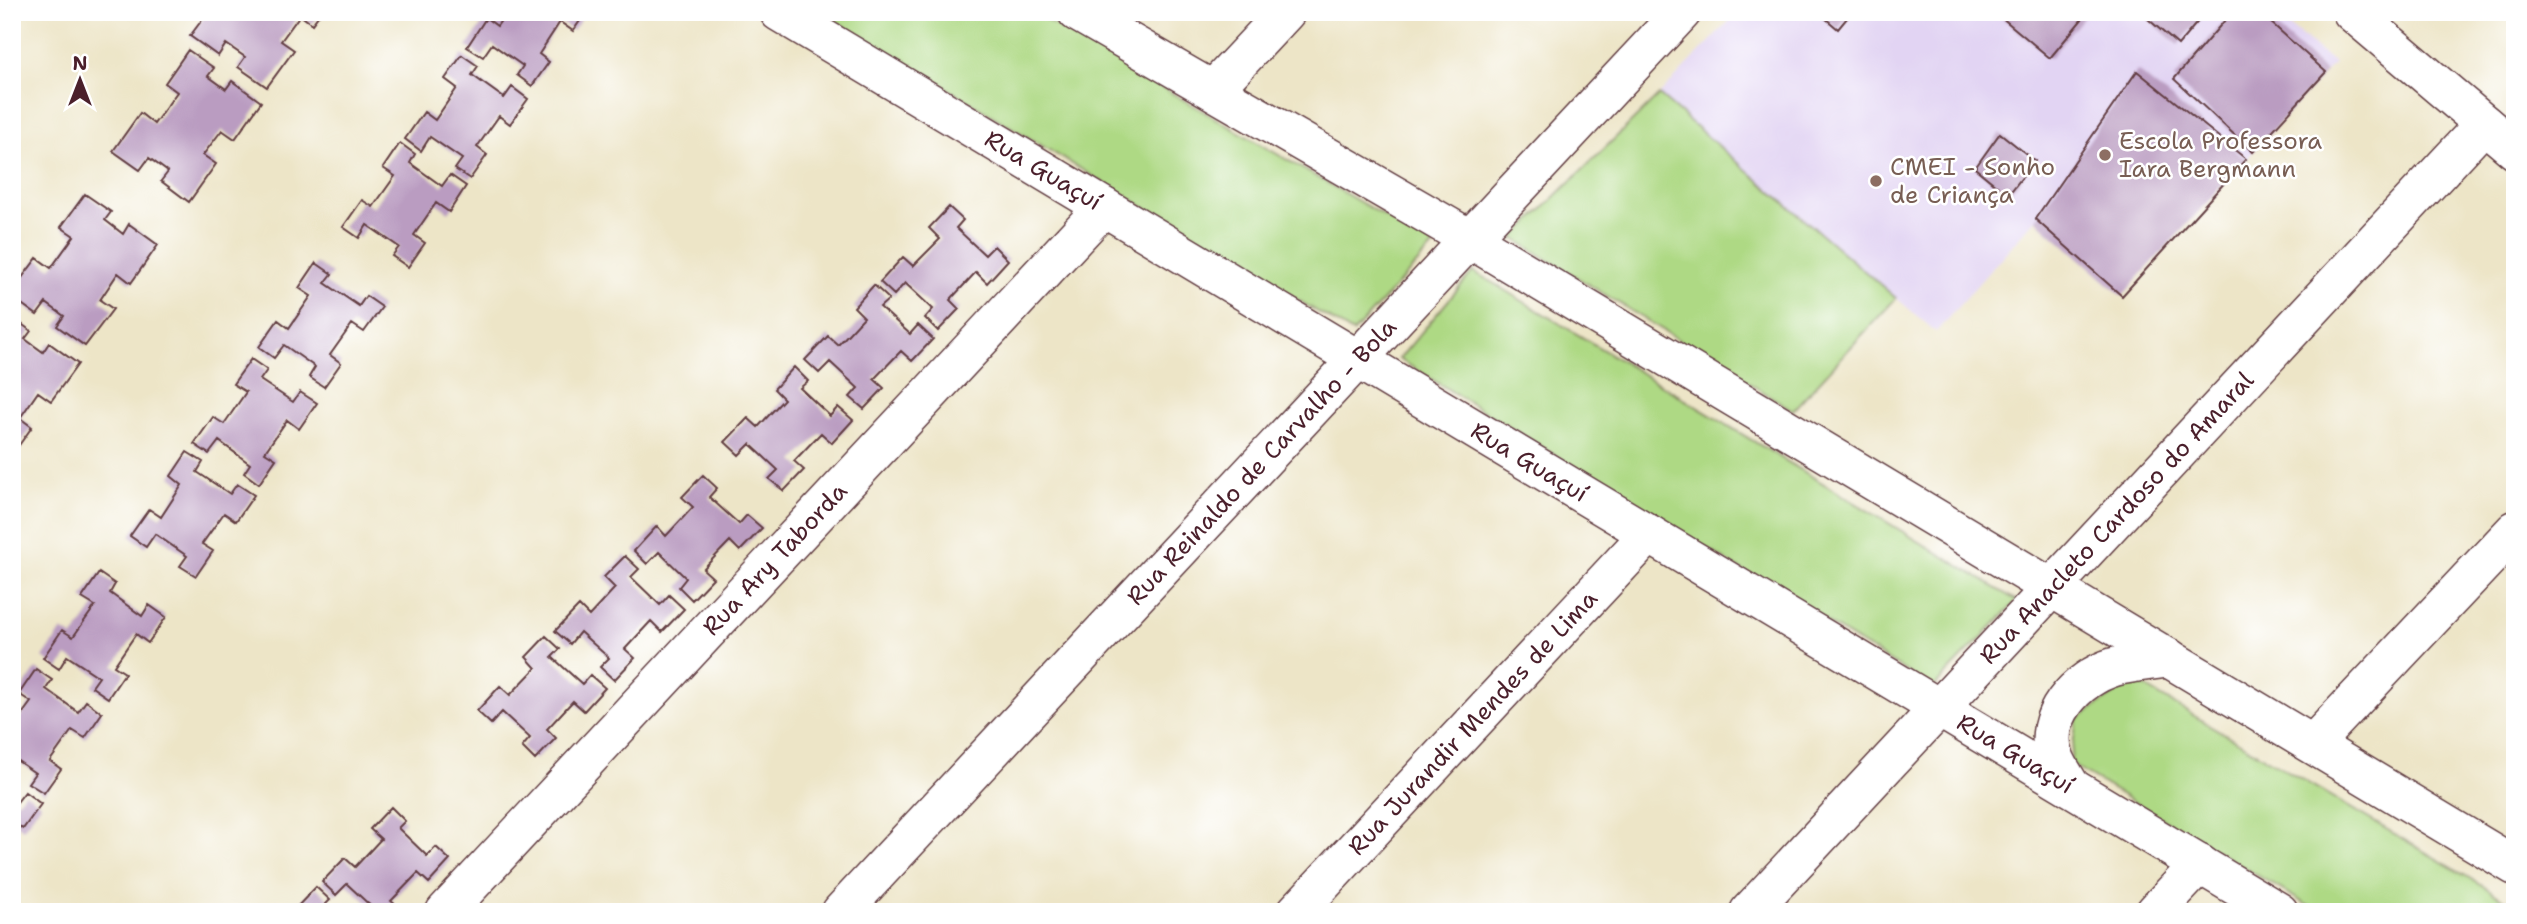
<svg xmlns="http://www.w3.org/2000/svg" width="2527" height="924" font-family="'Shantell Sans',sans-serif">
<rect width="100%" height="100%" fill="#fff"/>
<filter id="ink" filterUnits="userSpaceOnUse"><feTurbulence type="fractalNoise" baseFrequency=".0143" numOctaves="2"/><feDisplacementMap in="SourceGraphic" scale="14" xChannelSelector="R" yChannelSelector="G"/><feConvolveMatrix kernelMatrix="1 2 1 2 8 2 1 2 1" color-interpolation-filters="sRGB"/></filter>
<filter id="wash" filterUnits="userSpaceOnUse"><feTurbulence type="fractalNoise" baseFrequency=".00686" numOctaves="4" result="noise"/><feDisplacementMap in="SourceGraphic" scale="28" xChannelSelector="R" yChannelSelector="G"/><feGaussianBlur stdDeviation="1.57" result="paint"/><feColorMatrix in="noise" values="0 0 0 0 0 0 0 0 0 0 0 0 0 0 0 0 0 1.4 0 .05"/><feComposite in="paint" operator="in"/></filter>
<g filter="url(#wash)">
<rect width="100%" height="100%" fill="#ede5c7"/>
<path fill="#e2d4f3" d="M 1738,12 L 2273,12 L 2334,63 L 2122,296 L 2035,219 L 1936,332 L 1659,95 Z"/>
<path fill="#aed984" stroke="#7c7c58" stroke-width="2" d="M 820,12 L 1032,12 L 1434,245 L 1353,333 Z
M 1659,95 L 1896,298 L 1793,410 L 1513,238 Z
M 1473,271 L 2017,601 L 1933,688 L 1399,359 Z
M 2135,681 L 2515,905 L 2515,912 L 2319,912 L 2070,764 L 2077,719 Z"/>
<g id="blocks">
<path fill="#ba9cc1" d="M 208,12 L 321,12 L 312,24 L 300,15 L 281,41 L 294,50 L 267,87 L 238,67 L 245,57 L 226,44 L 218,56 L 190,36 Z
M 507,12 L 586,12 L 573,31 L 560,22 L 539,54 L 549,62 L 532,86 L 517,75 L 523,66 L 492,44 L 483,57 L 467,47 L 486,18 L 497,26 Z
M 1818,12 L 1852,12 L 1838,29 Z
M 1995,12 L 2088,12 L 2050,58 Z
M 2140,12 L 2206,12 L 2178,45 Z
M 2232,12 L 2259,12 L 2326,72 L 2253,152 L 2174,79 Z
M 188,50 L 214,68 L 208,76 L 226,89 L 232,81 L 261,102 L 235,139 L 222,130 L 203,155 L 216,164 L 189,202 L 161,181 L 168,172 L 149,158 L 140,170 L 113,151 L 140,113 L 154,124 L 177,92 L 165,83 Z
M 462,55 L 478,66 L 472,75 L 504,98 L 512,87 L 528,99 L 510,124 L 499,116 L 477,147 L 487,155 L 470,179 L 455,169 L 462,159 L 430,137 L 421,151 L 405,139 L 424,112 L 435,120 L 457,88 L 445,79 Z
M 2137,71 L 2246,159 L 2122,296 L 2035,219 Z
M 2000,133 L 2035,161 L 2008,195 L 1975,168 Z
M 400,143 L 415,154 L 410,163 L 442,186 L 450,175 L 466,186 L 449,212 L 436,203 L 414,235 L 425,243 L 408,267 L 392,256 L 399,247 L 367,225 L 359,238 L 343,227 L 362,200 L 373,207 L 395,176 L 383,168 Z
M 85,194 L 111,212 L 105,220 L 123,234 L 129,224 L 158,245 L 131,283 L 118,273 L 100,300 L 113,309 L 85,346 L 57,326 L 64,316 L 46,303 L 37,315 L 12,297 L 12,291 L 37,258 L 51,268 L 74,236 L 61,227 Z
M 949,207 L 963,220 L 956,228 L 985,255 L 994,246 L 1008,260 L 987,283 L 976,272 L 950,300 L 959,309 L 938,331 L 925,318 L 933,309 L 905,283 L 894,295 L 880,282 L 903,257 L 913,266 L 940,239 L 929,228 Z
M 316,263 L 332,274 L 325,283 L 359,306 L 366,296 L 382,307 L 364,332 L 352,324 L 330,355 L 341,363 L 324,387 L 309,377 L 315,367 L 284,345 L 274,358 L 259,347 L 278,320 L 289,328 L 311,296 L 299,288 Z
M 874,285 L 889,299 L 880,307 L 910,334 L 918,325 L 933,339 L 912,361 L 901,351 L 874,379 L 884,388 L 864,409 L 850,397 L 858,388 L 830,362 L 819,373 L 805,360 L 828,336 L 838,345 L 864,317 L 854,307 Z
M 12,317 L 31,331 L 25,339 L 43,352 L 49,343 L 78,364 L 51,401 L 38,392 L 20,418 L 32,427 L 12,455 Z
M 251,359 L 267,370 L 260,380 L 293,402 L 300,392 L 317,403 L 299,429 L 287,420 L 265,452 L 276,459 L 259,484 L 244,473 L 250,464 L 219,441 L 209,454 L 194,444 L 213,417 L 224,424 L 246,392 L 233,384 Z
M 794,367 L 808,381 L 800,388 L 830,416 L 838,407 L 853,420 L 832,443 L 821,433 L 794,461 L 804,470 L 784,491 L 769,479 L 778,470 L 750,444 L 739,455 L 725,442 L 748,418 L 758,427 L 784,399 L 774,389 Z
M 187,452 L 203,462 L 197,472 L 230,494 L 237,484 L 254,495 L 236,521 L 224,513 L 202,544 L 213,551 L 196,576 L 180,566 L 187,556 L 155,534 L 146,547 L 130,536 L 149,509 L 161,517 L 182,485 L 171,476 Z
M 703,475 L 717,488 L 709,497 L 739,524 L 747,515 L 762,528 L 740,551 L 730,541 L 703,569 L 713,578 L 692,600 L 679,587 L 686,578 L 659,552 L 647,564 L 634,551 L 657,526 L 666,536 L 693,507 L 682,497 Z
M 625,556 L 639,569 L 631,577 L 660,605 L 669,595 L 684,609 L 662,632 L 651,621 L 625,649 L 635,658 L 614,680 L 600,667 L 609,658 L 580,632 L 570,644 L 555,631 L 579,606 L 589,616 L 615,588 L 604,577 Z
M 99,573 L 115,584 L 110,593 L 142,616 L 149,605 L 166,617 L 148,643 L 136,634 L 114,666 L 125,673 L 108,698 L 92,687 L 99,677 L 67,656 L 59,669 L 43,658 L 62,630 L 73,637 L 95,606 L 82,598 Z
M 546,636 L 560,649 L 552,657 L 582,684 L 590,675 L 605,688 L 584,711 L 573,701 L 547,729 L 556,738 L 535,760 L 522,747 L 530,738 L 502,712 L 491,724 L 477,711 L 500,686 L 510,695 L 536,668 L 526,657 Z
M 36,669 L 52,680 L 46,689 L 78,712 L 86,701 L 102,713 L 85,738 L 72,730 L 50,761 L 61,769 L 44,793 L 28,783 L 35,773 L 12,757 L 12,728 L 31,702 L 19,694 Z
M 25,792 L 41,804 L 23,829 L 12,821 L 12,799 L 17,802 Z
M 391,807 L 405,821 L 398,828 L 427,856 L 436,847 L 450,860 L 429,883 L 418,873 L 391,901 L 401,909 L 399,912 L 373,912 L 375,910 L 347,884 L 336,895 L 322,882 L 345,858 L 355,867 L 381,839 L 370,829 Z
M 316,887 L 330,900 L 322,908 L 326,912 L 299,912 L 295,909 Z"/>
</g>
</g>
<g filter="url(#ink)">
<use href="#blocks" fill-opacity="0" stroke="#623d42" stroke-width="2"/>
<g fill="none" stroke-linecap="round" stroke-linejoin="round">
<defs>
<g id="minor">
<path id="s1" d="M 779,12 L 2279,912"/>
<path d="M 1077,12 L 1470,239 L 2515,866"/>
<path d="M 2352,12 L 2515,150"/>
<path d="M 1213,90 L 1286,12"/>
<path d="M 2313,744 L 2515,530"/>
<path d="M 2071,787 C 2066,778 2059,768 2055,758 C 2040,718 2077,678 2114,667 C 2132,662 2151,661 2169,658"/>
<path id="s2" d="M 445,912 L 1104,207"/>
<path id="s3" d="M 841,912 L 1682,12"/>
<path id="s4" d="M 1296,912 L 1649,534"/>
<path id="s5" d="M 1749,912 L 2484,124"/>
<path d="M 2155,912 L 2200,864"/>
</g>
</defs>
<use href="#minor" stroke="#623d42" stroke-width="41"/>
<use href="#minor" stroke="#fff" stroke-width="38"/>
</g>
</g>
<g fill="#8d6e63" stroke="#fff" stroke-width="2.5">
<circle cx="2105" cy="155" r="7"/>
<circle cx="1876" cy="181" r="7"/>
</g>
<g text-anchor="middle" dominant-baseline="central" stroke-width="5" stroke-linejoin="round" paint-order="stroke">
<g font-size="24" fill="#785e54" stroke="#fff" text-anchor="start">
<text x="2119" y="141">Escola Professora<tspan x="2119" dy="28">Iara Bergmann</tspan></text>
<text x="1890" y="167">CMEI - Sonho<tspan x="1890" dy="28">de Criança</tspan></text>
</g>
<g font-size="24" fill="#4a1f2b" stroke="#fff">
<text stroke="none"><textPath href="#s1" startOffset="308">Rua Guaçuí</textPath></text>
<text stroke="none"><textPath href="#s3" startOffset="616">Rua Reinaldo de Carvalho - Bola</textPath></text>
<text stroke="none"><textPath href="#s1" startOffset="875">Rua Guaçuí</textPath></text>
<text stroke="none"><textPath href="#s5" startOffset="539">Rua Anacleto Cardoso do Amaral</textPath></text>
<text stroke="none"><textPath href="#s2" startOffset="483">Rua Ary Taborda</textPath></text>
<text stroke="none"><textPath href="#s4" startOffset="259">Rua Jurandir Mendes de Lima</textPath></text>
<text stroke="none"><textPath href="#s1" startOffset="1442">Rua Guaçuí</textPath></text>
</g>
</g>
<rect width="2527" height="924" fill="none" stroke="#fff" stroke-width="42"/>
<g transform="translate(80 80)" stroke="#ffffff" stroke-width="5" paint-order="stroke">
<path d="M0-5L12 26L0 18L-12 26Z" fill="#4a1f2b"/>
<text y="-10" font-size="19" font-weight="bold" text-anchor="middle" fill="#4a1f2b">N</text>
</g>
</svg>
